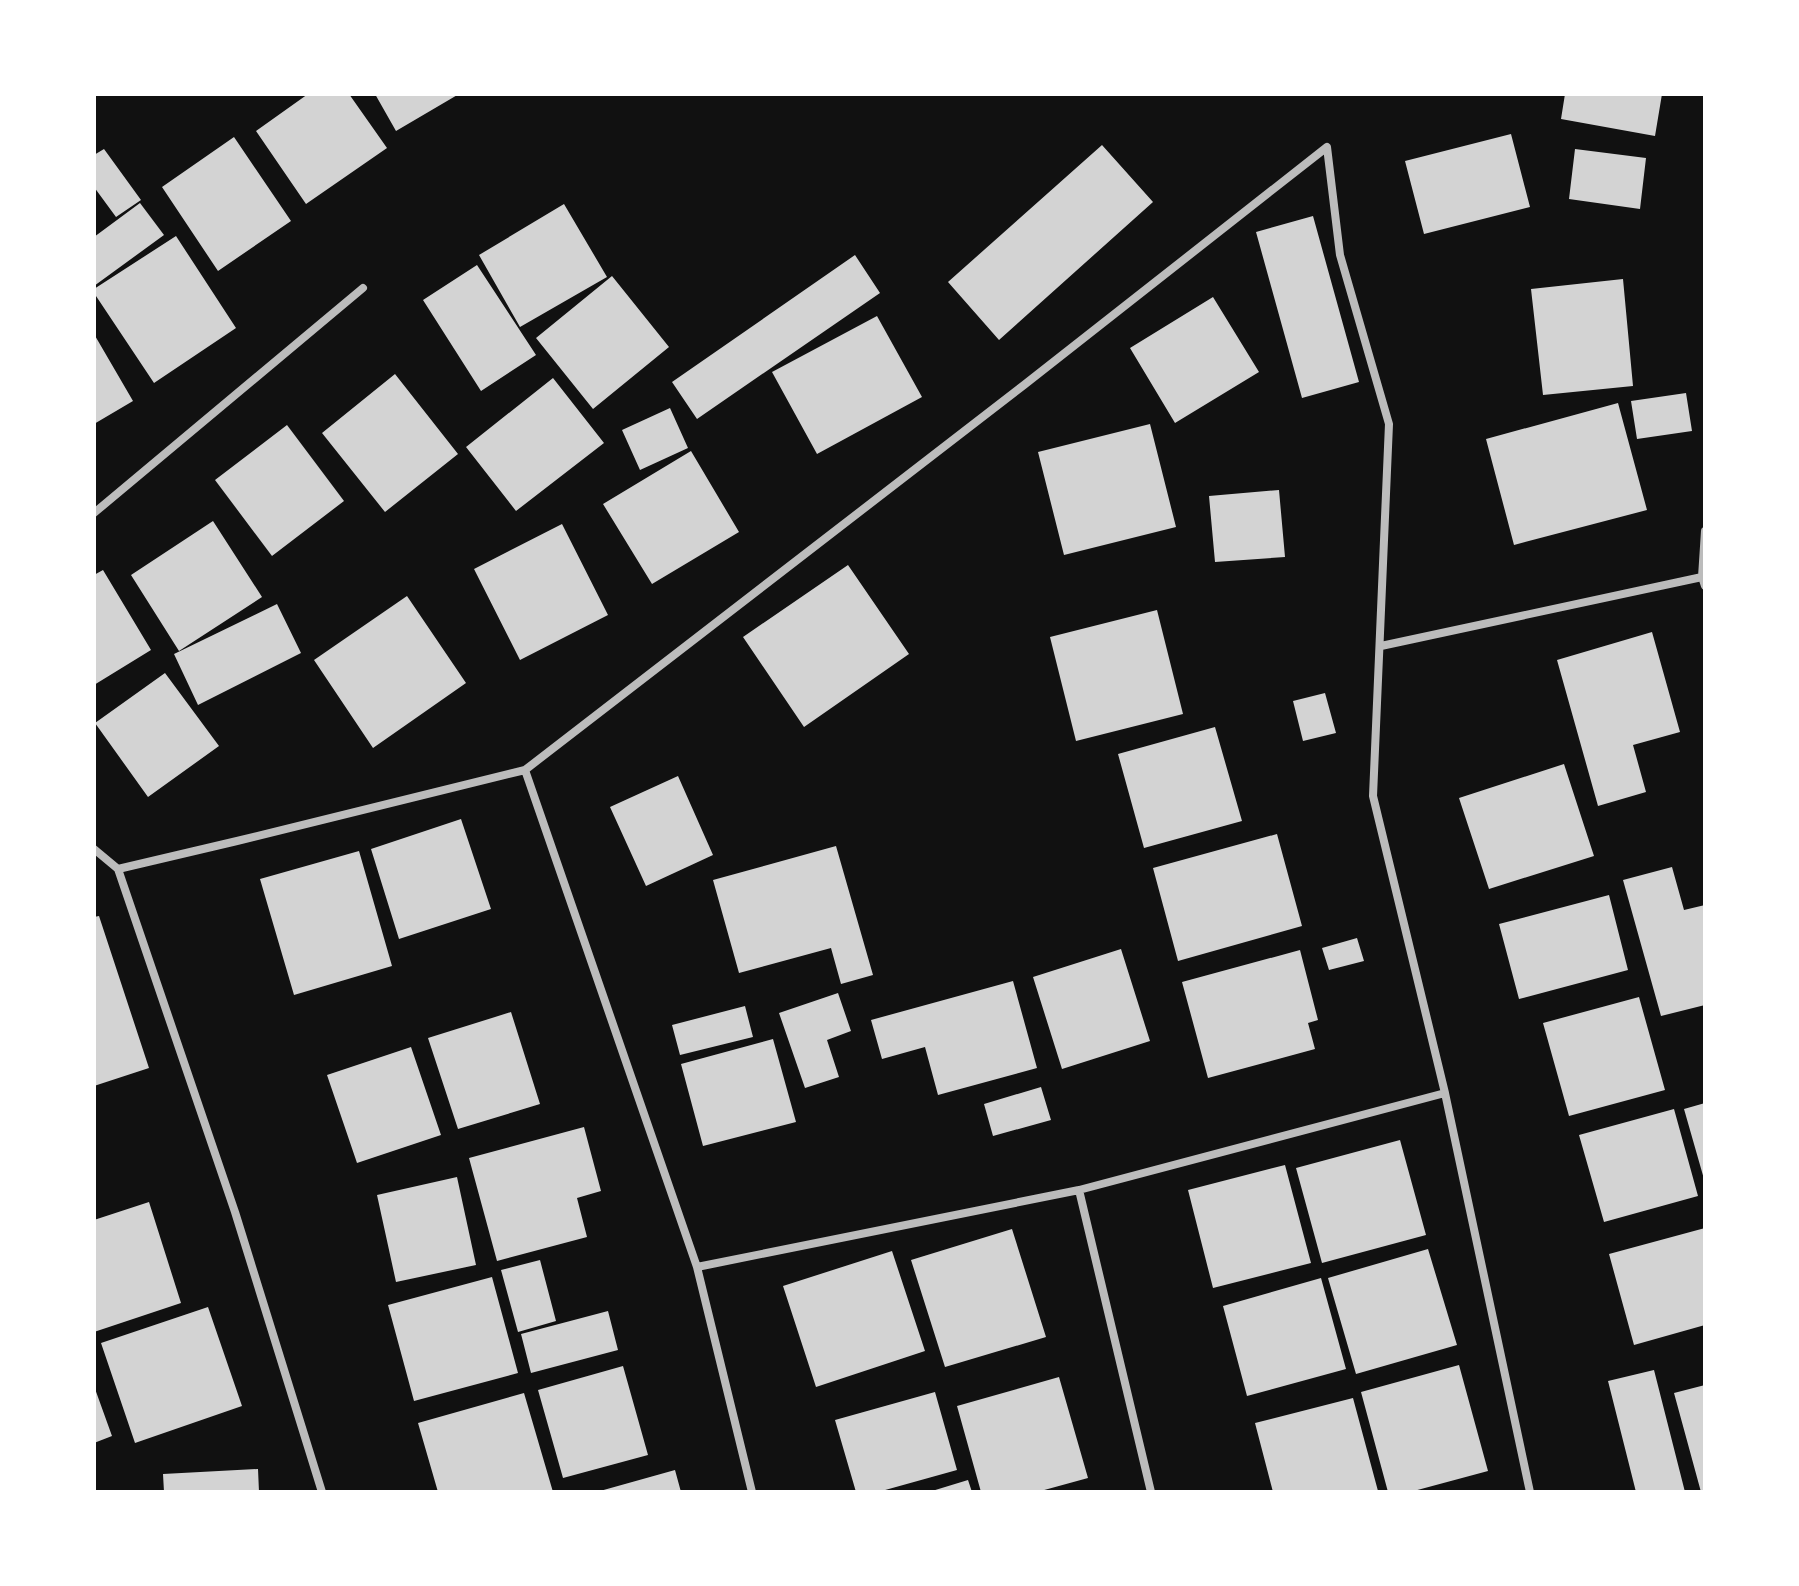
<svg xmlns="http://www.w3.org/2000/svg" width="1799" height="1586" font-family="'PT Sans',sans-serif">
<rect width="100%" height="100%" fill="#111"/>
<path fill="#d3d3d3" d="M 308,94 L 349,94 L 387,148 L 306,204 L 256,131 Z
M 375,94 L 459,94 L 396,131 Z
M 1565,94 L 1662,94 L 1655,136 L 1561,119 Z
M 1511,134 L 1530,207 L 1424,234 L 1405,161 Z
M 234,137 L 291,221 L 218,271 L 162,187 Z
M 1102,145 L 1153,202 L 999,340 L 948,282 Z
M 104,149 L 141,200 L 116,217 L 94,187 L 94,155 Z
M 1575,149 L 1646,158 L 1640,209 L 1569,199 Z
M 140,203 L 164,235 L 94,286 L 94,237 Z
M 564,204 L 607,277 L 520,327 L 479,255 Z
M 1313,216 L 1359,382 L 1302,398 L 1256,232 Z
M 176,236 L 236,328 L 154,383 L 94,293 L 94,289 Z
M 855,255 L 880,293 L 697,419 L 672,382 Z
M 477,265 L 536,355 L 481,391 L 423,300 Z
M 612,276 L 669,347 L 593,409 L 536,338 Z
M 1623,279 L 1633,386 L 1543,395 L 1531,289 Z
M 1213,297 L 1259,372 L 1175,423 L 1130,348 Z
M 877,316 L 922,397 L 817,454 L 772,372 Z
M 94,334 L 133,401 L 94,424 Z
M 395,374 L 458,454 L 385,512 L 322,433 Z
M 553,378 L 604,443 L 516,511 L 466,447 Z
M 1686,393 L 1692,431 L 1637,439 L 1631,401 Z
M 1618,403 L 1647,510 L 1514,545 L 1486,439 Z
M 670,408 L 688,448 L 640,470 L 622,430 Z
M 1150,424 L 1176,527 L 1064,555 L 1038,452 Z
M 287,425 L 344,501 L 272,556 L 215,480 Z
M 691,451 L 739,532 L 652,584 L 603,504 Z
M 1279,490 L 1285,557 L 1215,562 L 1209,496 Z
M 213,521 L 262,597 L 179,651 L 131,575 Z
M 562,524 L 608,615 L 520,660 L 474,569 Z
M 848,565 L 909,654 L 804,727 L 743,637 Z
M 103,570 L 151,650 L 94,685 L 94,575 Z
M 407,596 L 466,683 L 373,748 L 314,660 Z
M 277,604 L 301,653 L 198,705 L 174,654 Z
M 1157,610 L 1183,714 L 1076,741 L 1050,637 Z
M 1652,632 L 1680,732 L 1633,745 L 1646,792 L 1598,806 L 1557,660 Z
M 165,673 L 219,746 L 148,797 L 95,723 Z
M 1325,693 L 1336,733 L 1303,741 L 1293,701 Z
M 1215,727 L 1242,821 L 1144,848 L 1118,754 Z
M 1564,764 L 1594,856 L 1489,889 L 1459,798 Z
M 678,776 L 713,855 L 646,886 L 610,807 Z
M 461,819 L 491,909 L 399,939 L 371,849 Z
M 1277,834 L 1302,926 L 1178,961 L 1153,868 Z
M 836,846 L 873,975 L 841,984 L 831,948 L 739,973 L 713,880 Z
M 359,851 L 392,966 L 294,995 L 260,879 Z
M 1672,867 L 1684,910 L 1705,905 L 1705,1005 L 1661,1016 L 1623,880 Z
M 1609,895 L 1628,970 L 1519,999 L 1499,924 Z
M 99,916 L 149,1068 L 94,1086 L 94,917 Z
M 1357,938 L 1364,961 L 1329,970 L 1322,948 Z
M 1121,949 L 1150,1041 L 1062,1069 L 1033,977 Z
M 1300,950 L 1318,1020 L 1308,1023 L 1315,1049 L 1208,1078 L 1182,982 Z
M 1013,981 L 1037,1068 L 938,1095 L 925,1047 L 882,1059 L 871,1020 Z
M 838,993 L 851,1031 L 827,1040 L 839,1077 L 805,1088 L 779,1013 Z
M 1639,997 L 1665,1090 L 1569,1116 L 1543,1023 Z
M 745,1006 L 753,1037 L 680,1055 L 672,1025 Z
M 511,1012 L 540,1104 L 458,1129 L 428,1038 Z
M 773,1039 L 796,1122 L 703,1146 L 681,1064 Z
M 411,1047 L 441,1135 L 357,1163 L 327,1075 Z
M 1041,1087 L 1051,1120 L 993,1136 L 984,1104 Z
M 1705,1103 L 1705,1179 L 1704,1179 L 1684,1109 Z
M 1674,1109 L 1698,1196 L 1604,1222 L 1579,1135 Z
M 584,1127 L 601,1191 L 577,1198 L 587,1237 L 497,1261 L 469,1158 Z
M 1400,1140 L 1426,1235 L 1322,1263 L 1296,1168 Z
M 1285,1165 L 1311,1263 L 1213,1288 L 1188,1190 Z
M 457,1177 L 476,1265 L 396,1282 L 377,1195 Z
M 149,1202 L 181,1303 L 94,1332 L 94,1220 Z
M 1705,1228 L 1705,1325 L 1634,1345 L 1609,1254 Z
M 1012,1229 L 1046,1337 L 945,1367 L 911,1260 Z
M 1428,1249 L 1457,1345 L 1356,1374 L 1328,1278 Z
M 892,1251 L 925,1351 L 816,1387 L 783,1286 Z
M 540,1260 L 556,1321 L 518,1332 L 501,1270 Z
M 492,1277 L 518,1373 L 414,1401 L 388,1305 Z
M 1321,1278 L 1346,1369 L 1247,1396 L 1223,1306 Z
M 208,1307 L 242,1406 L 135,1443 L 101,1343 Z
M 608,1311 L 618,1350 L 531,1373 L 521,1334 Z
M 1459,1365 L 1488,1471 L 1410,1492 L 1388,1492 L 1361,1392 Z
M 623,1366 L 648,1455 L 563,1478 L 538,1390 Z
M 1654,1370 L 1685,1492 L 1636,1492 L 1608,1381 Z
M 1059,1377 L 1088,1478 L 1037,1492 L 981,1492 L 957,1406 Z
M 1705,1385 L 1705,1492 L 1701,1492 L 1674,1393 Z
M 94,1386 L 112,1436 L 94,1443 Z
M 935,1392 L 957,1470 L 878,1492 L 856,1492 L 835,1420 Z
M 524,1393 L 553,1492 L 438,1492 L 418,1423 Z
M 1353,1398 L 1378,1491 L 1273,1492 L 1255,1423 Z
M 258,1469 L 259,1492 L 164,1492 L 163,1474 Z
M 675,1470 L 681,1492 L 600,1492 L 600,1491 Z
M 968,1480 L 972,1492 L 932,1492 L 932,1491 Z"/>
<g fill="none" stroke-linecap="round" stroke-linejoin="round">
<path stroke="#bcbcbc" stroke-width="8" d="M 94,513 L 363,288
M 1705,531 L 1702,577 L 1705,586
M 1381,646 L 1702,577
M 525,770 L 697,1267 L 752,1492
M 94,849 L 118,869 L 235,1212 L 322,1492
M 118,869 L 237,841 L 525,770 L 1024,385 L 1327,147 L 1340,255 L 1389,424 L 1373,796 L 1445,1093 L 1530,1492
M 1079,1190 L 1151,1492
M 697,1267 L 1079,1190 L 1445,1093"/>
</g>
<rect width="1799" height="1586" fill="none" stroke="#ffffff" stroke-width="192"/>
</svg>
